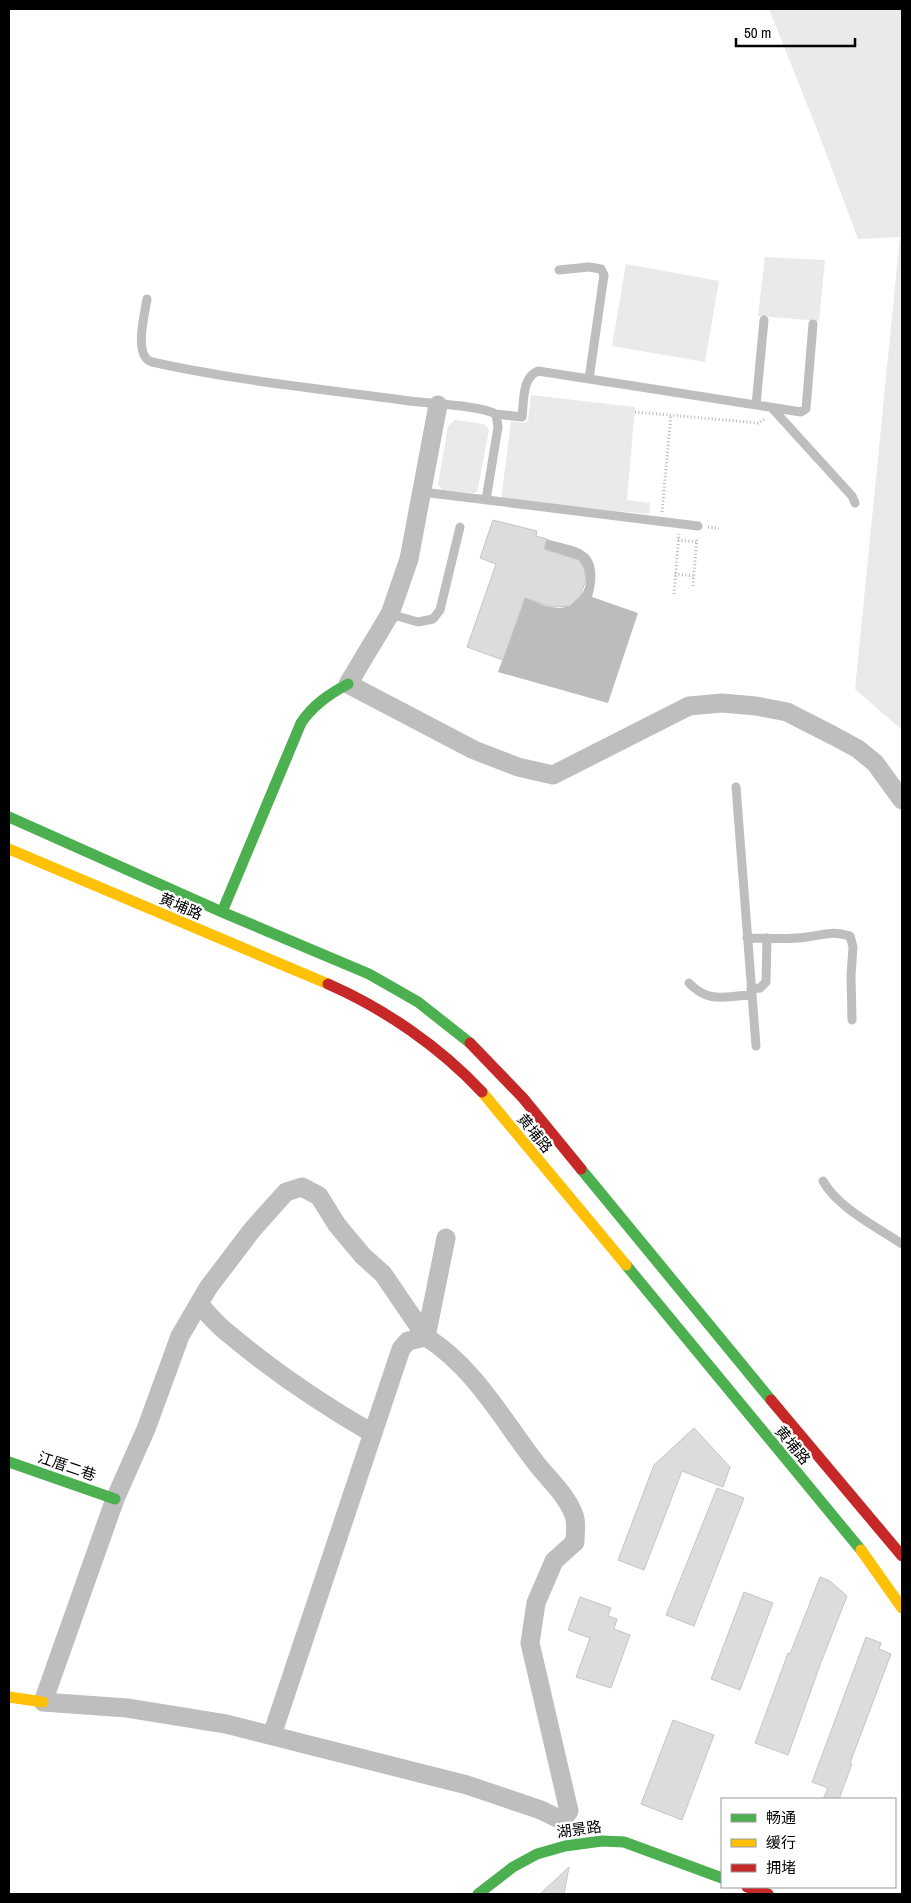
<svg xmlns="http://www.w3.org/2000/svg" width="911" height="1903" font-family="'Archivo Narrow','Noto Sans SC',sans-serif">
<rect width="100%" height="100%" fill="#fff"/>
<path fill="#eaeaea" d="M 769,9 L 902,9 L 902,730 L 855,689 L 900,237 L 858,239 L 820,137 Z
M 765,257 L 825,260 L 819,321 L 758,316 Z
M 626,264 L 719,281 L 705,362 L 612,346 Z
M 531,395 L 635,407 L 627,500 L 650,503 L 649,514 L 501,500 L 511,421 L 524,423 L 528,421 Z
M 455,420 L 484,424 L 489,430 L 478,488 L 477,492 L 473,493 L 442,490 L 438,484 L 448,426 Z"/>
<path fill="#bcbcbc" d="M 547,539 C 558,543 576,545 585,552 C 599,561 596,584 592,597 L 638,613 L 608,703 L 498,672 L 525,598 C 535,601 548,608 559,608 C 573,607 587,593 586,579 C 586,572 582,566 579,560 L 544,549 Z"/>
<path fill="#dcdcdc" stroke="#c5c5c5" d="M 493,520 L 537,531 L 536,536 L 547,539 L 544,549 L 579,560 L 584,568 L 586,580 L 580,596 L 570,606 L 553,607 L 525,598 L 503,660 L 467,647 L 496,564 L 480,558 Z
M 694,1428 L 730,1467 L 723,1487 L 682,1471 L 644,1570 L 618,1560 L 654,1465 Z
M 717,1488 L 744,1498 L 694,1626 L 666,1615 Z
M 820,1577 L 830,1581 L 847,1596 L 820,1665 L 788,1755 L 755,1743 L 788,1653 L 790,1654 Z
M 744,1592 L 773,1603 L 740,1690 L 711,1679 Z
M 580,1597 L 611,1608 L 608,1616 L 617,1619 L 614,1629 L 630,1635 L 611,1688 L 576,1677 L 590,1638 L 568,1630 Z
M 866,1637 L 881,1643 L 879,1649 L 891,1654 L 850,1763 L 852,1764 L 839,1799 L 823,1799 L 828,1788 L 812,1782 Z
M 673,1720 L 714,1735 L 682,1820 L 641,1804 Z
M 569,1867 L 564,1894 L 540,1894 Z"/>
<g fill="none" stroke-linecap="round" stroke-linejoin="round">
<path stroke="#b8b8b8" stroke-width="3" stroke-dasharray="1 2.5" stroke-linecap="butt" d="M 635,412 L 758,423 L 765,419
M 662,512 L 671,415
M 708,527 L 719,528
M 678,540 L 697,542
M 675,574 L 694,576
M 693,586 L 697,537
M 674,594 L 679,534"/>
<path stroke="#bebebe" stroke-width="9" d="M 559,270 L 589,267 L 601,269 L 604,275 L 589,379
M 147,299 C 145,312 136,347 146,358 C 147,360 150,361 152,362 C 237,381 324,389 410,401 C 432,404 478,405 496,414 L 498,427 L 486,500
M 756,405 L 764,320
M 771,407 L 852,496 L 855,503
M 496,414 L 522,417 C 524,401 522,377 538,371 L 801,412 L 806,409 L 813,324
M 422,492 L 698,526
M 390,614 L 418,622 L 433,619 L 440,610 L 460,527
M 736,787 L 756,1046
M 747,938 C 767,938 788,940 807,937 C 825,935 831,930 850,936 L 853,947 L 851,976 L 852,1020
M 689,983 C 709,1004 725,996 751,995
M 751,989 L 760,988 L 766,982 L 767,938
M 823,1181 C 838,1208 877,1227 902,1244"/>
<path stroke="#bebebe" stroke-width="19" d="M 438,405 L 409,559 L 390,614 L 348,684 L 474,750 L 518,767 L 553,775 L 689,706 L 722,703 L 756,706 L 787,712 L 834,736 L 858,749 L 875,763 L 902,800
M 199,1304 C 208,1314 218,1326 229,1334 C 273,1371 322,1404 372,1433
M 426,1337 L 446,1238
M 272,1735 L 401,1349 L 408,1341 L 426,1337 C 474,1367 502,1419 536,1463 C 550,1481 566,1494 574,1515 C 577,1523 575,1533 575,1542 L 554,1561 L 536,1603 L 530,1643 L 569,1811 L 564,1818 L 557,1818 L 541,1810 L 467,1785 L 226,1724 L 127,1708 L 43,1702 L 115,1499 L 146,1429 L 180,1336 L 208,1288 L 252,1230 L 286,1192 L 302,1187 L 319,1196 L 337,1225 L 363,1256 L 383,1274 L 426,1337"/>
<path stroke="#4caf50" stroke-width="11" d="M 9,817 L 222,912 L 369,974 L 418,1002 L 470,1043
M 222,912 L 301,723 C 313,705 329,694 348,684
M 581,1169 L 771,1400
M 626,1265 L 861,1550
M 9,1462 L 115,1499
M 478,1894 L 513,1867 L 537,1854 L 565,1846 L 602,1841 L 624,1842 L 722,1878"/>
<path stroke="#ffc107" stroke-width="11" d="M 9,849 L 328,984
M 482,1092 L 626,1265
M 861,1550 L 902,1608
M 9,1697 L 43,1702"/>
<path stroke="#c62828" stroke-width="11" d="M 328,984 C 385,1009 440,1047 482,1092
M 470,1043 L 523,1098 L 581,1169
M 771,1400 L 902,1556
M 747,1887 L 768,1894"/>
</g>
<g text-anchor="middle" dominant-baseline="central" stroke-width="4.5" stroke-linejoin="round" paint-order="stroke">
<g font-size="15" fill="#000" stroke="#fff">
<text transform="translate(181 906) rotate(23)">黄埔路</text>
<text transform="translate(535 1133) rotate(51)">黄埔路</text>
<text transform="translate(793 1445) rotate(50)">黄埔路</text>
<text transform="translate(67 1466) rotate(19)">江厝二巷</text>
<text transform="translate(579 1829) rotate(-8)">湖景路</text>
</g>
</g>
<rect width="911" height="1903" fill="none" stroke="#000000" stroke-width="20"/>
<rect x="721" y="1798" width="175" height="90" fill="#ffffff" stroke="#999999"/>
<rect x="731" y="1814" width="25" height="8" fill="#4caf50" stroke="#999999"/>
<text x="766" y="1823" font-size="15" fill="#000000">畅通</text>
<rect x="731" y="1839" width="25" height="8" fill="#ffc107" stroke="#999999"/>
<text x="766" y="1848" font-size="15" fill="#000000">缓行</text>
<rect x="731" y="1864" width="25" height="8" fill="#c62828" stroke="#999999"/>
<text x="766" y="1873" font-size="15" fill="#000000">拥堵</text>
<path d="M736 38v8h119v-8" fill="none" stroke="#000000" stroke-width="2.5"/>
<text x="744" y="38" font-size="15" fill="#000000" stroke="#ffffff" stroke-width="4" paint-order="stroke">50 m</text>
</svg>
